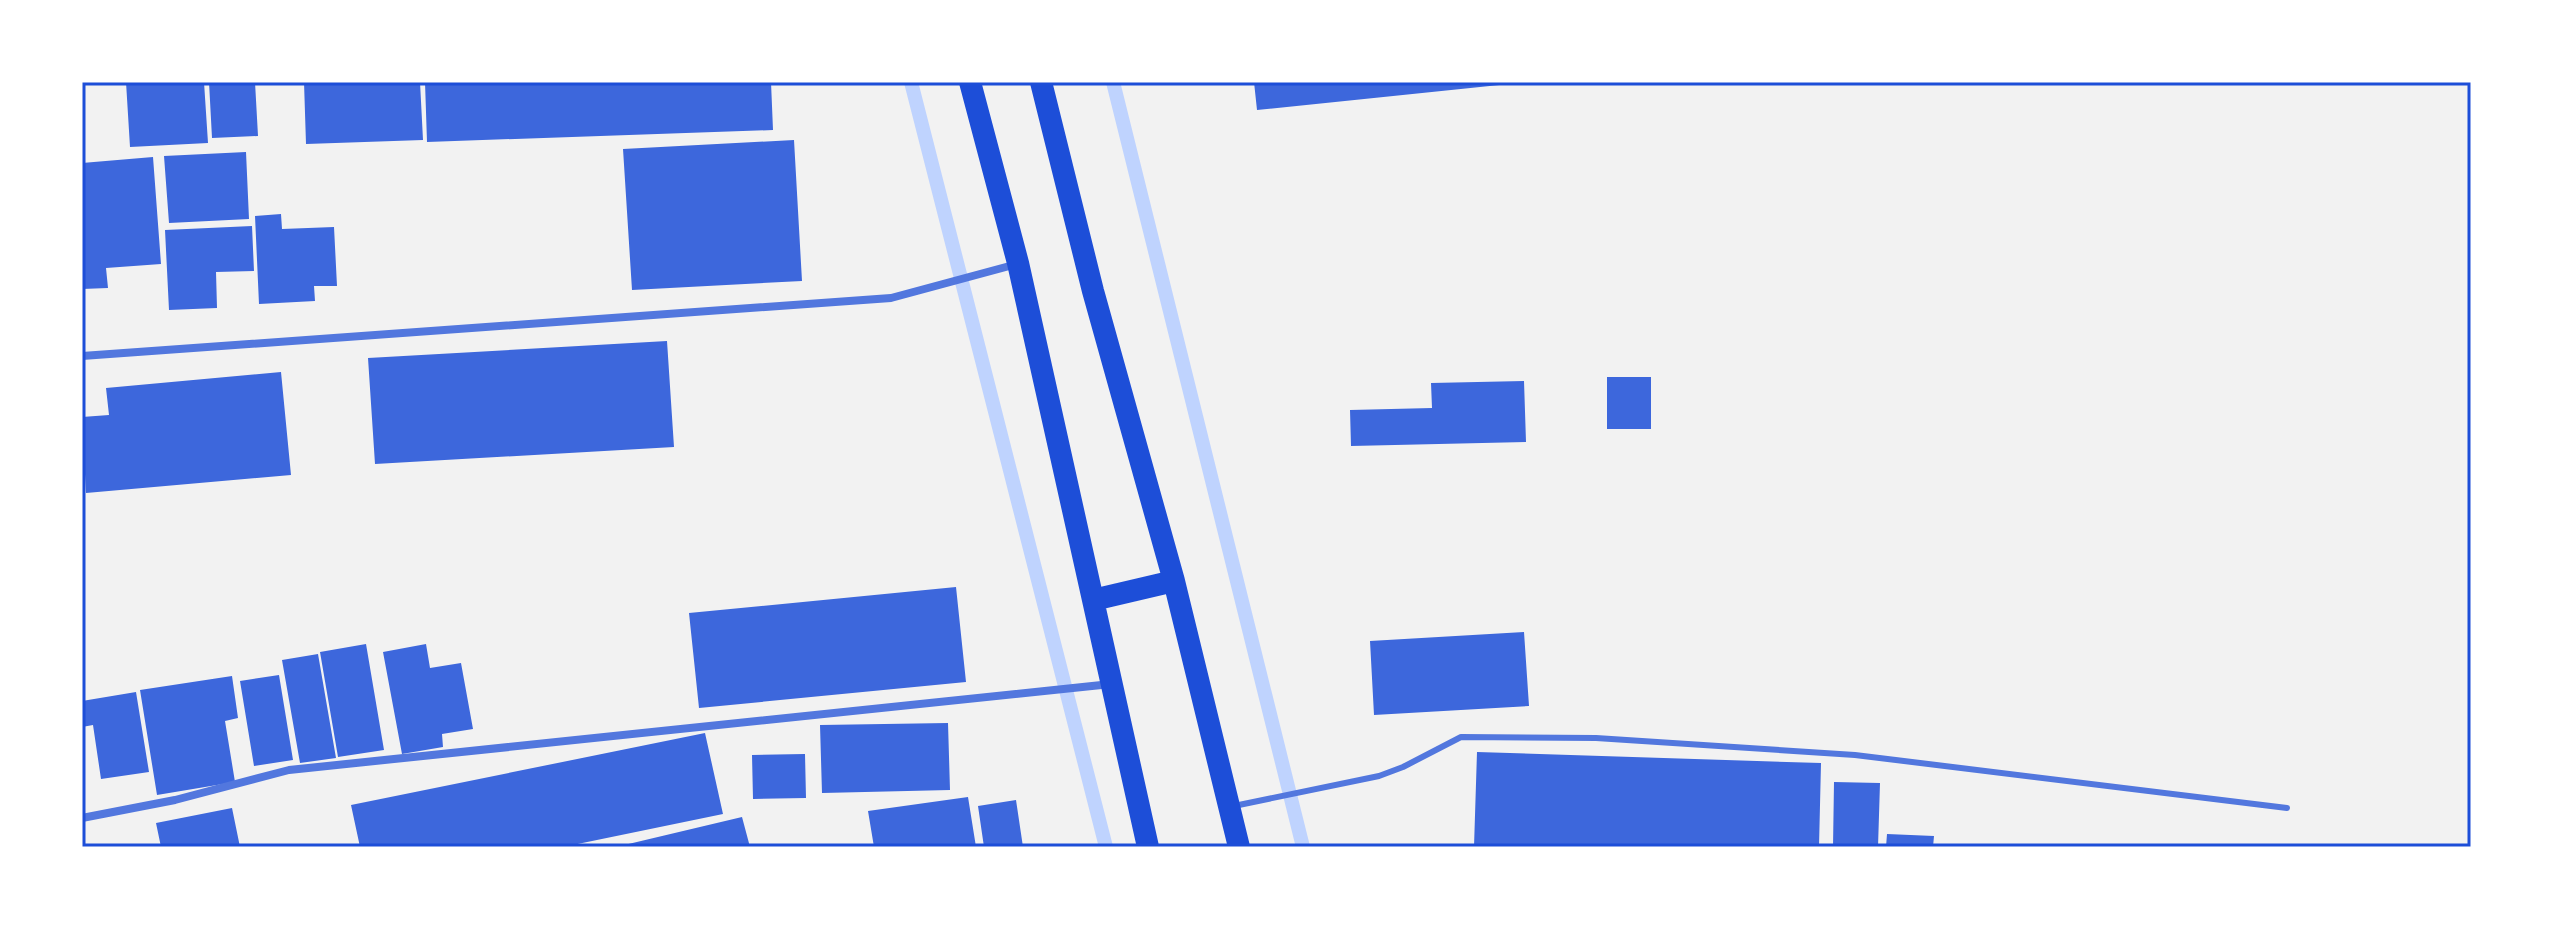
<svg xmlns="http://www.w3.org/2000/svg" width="2553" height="929" font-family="Quicksand,sans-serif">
<rect width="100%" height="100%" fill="#f2f2f2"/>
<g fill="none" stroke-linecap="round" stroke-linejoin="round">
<path stroke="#bfd3fe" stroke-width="14" d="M 911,82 L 1106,847
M 1113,82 L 1303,847"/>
</g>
<path fill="#3d67dc" d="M 126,82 L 204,82 L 208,143 L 130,147 Z
M 209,82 L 255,82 L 258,136 L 212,138 Z
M 304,82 L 420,82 L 423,140 L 306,144 Z
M 425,82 L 771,82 L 773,130 L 427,142 Z
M 1254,82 L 1509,82 L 1509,84 L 1257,110 Z
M 794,140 L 802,281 L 632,290 L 623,149 Z
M 246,152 L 249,219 L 169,223 L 164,156 Z
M 153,157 L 161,264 L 106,268 L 108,288 L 82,289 L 82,163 Z
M 281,214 L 282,229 L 334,227 L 337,286 L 314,286 L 315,301 L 259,304 L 255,216 Z
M 252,226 L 254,271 L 216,272 L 217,308 L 169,310 L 165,230 Z
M 667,341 L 674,447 L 375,464 L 368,358 Z
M 281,372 L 291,475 L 86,493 L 82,417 L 109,415 L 106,388 Z
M 1607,377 L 1651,377 L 1651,429 L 1607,429 Z
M 1524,381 L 1526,442 L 1351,446 L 1350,410 L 1432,408 L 1431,383 Z
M 956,587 L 966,682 L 699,708 L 689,613 Z
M 1524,632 L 1529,706 L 1374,715 L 1370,641 Z
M 366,644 L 384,750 L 338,757 L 320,652 Z
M 426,644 L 430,668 L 461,663 L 473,729 L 442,734 L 443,747 L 402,754 L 383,652 Z
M 318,654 L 336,758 L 300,763 L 282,660 Z
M 279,675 L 293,760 L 254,766 L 240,681 Z
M 232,676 L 238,718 L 225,721 L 235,782 L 157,795 L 140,690 Z
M 136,692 L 149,772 L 101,779 L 93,725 L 82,727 L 82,701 Z
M 948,723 L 950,790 L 822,793 L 820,725 Z
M 705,733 L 723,814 L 563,847 L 360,847 L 351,805 Z
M 1477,752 L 1821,763 L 1819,847 L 1474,847 Z
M 805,754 L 806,798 L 753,799 L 752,755 Z
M 1834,782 L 1880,783 L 1878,847 L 1833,847 Z
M 968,797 L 976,847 L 874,847 L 868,811 Z
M 1016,800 L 1023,847 L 984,847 L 978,806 Z
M 232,808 L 240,847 L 161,847 L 156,823 Z
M 742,817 L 750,847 L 620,847 L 620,846 Z
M 1887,834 L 1934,836 L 1933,847 L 1886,847 Z"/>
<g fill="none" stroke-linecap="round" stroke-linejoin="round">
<path stroke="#5277de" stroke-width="6" d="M 1234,806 L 1379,776 L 1403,767 L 1461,737 L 1596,738 L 1855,755 L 2287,808"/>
<path stroke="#5277de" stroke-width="8" d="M 82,356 L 891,298 L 1017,264
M 82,818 L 175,800 L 289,770 L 1111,684"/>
<path stroke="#1d4ed8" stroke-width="22" d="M 970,82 L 1018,263 L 1148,847
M 1041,82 L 1093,291 L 1174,581 L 1239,847
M 1093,600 L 1174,581"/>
</g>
<rect width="2553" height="929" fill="none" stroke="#ffffff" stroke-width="168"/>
<rect x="84" y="84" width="2385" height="761" fill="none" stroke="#1d4ed8" stroke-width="3"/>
</svg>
